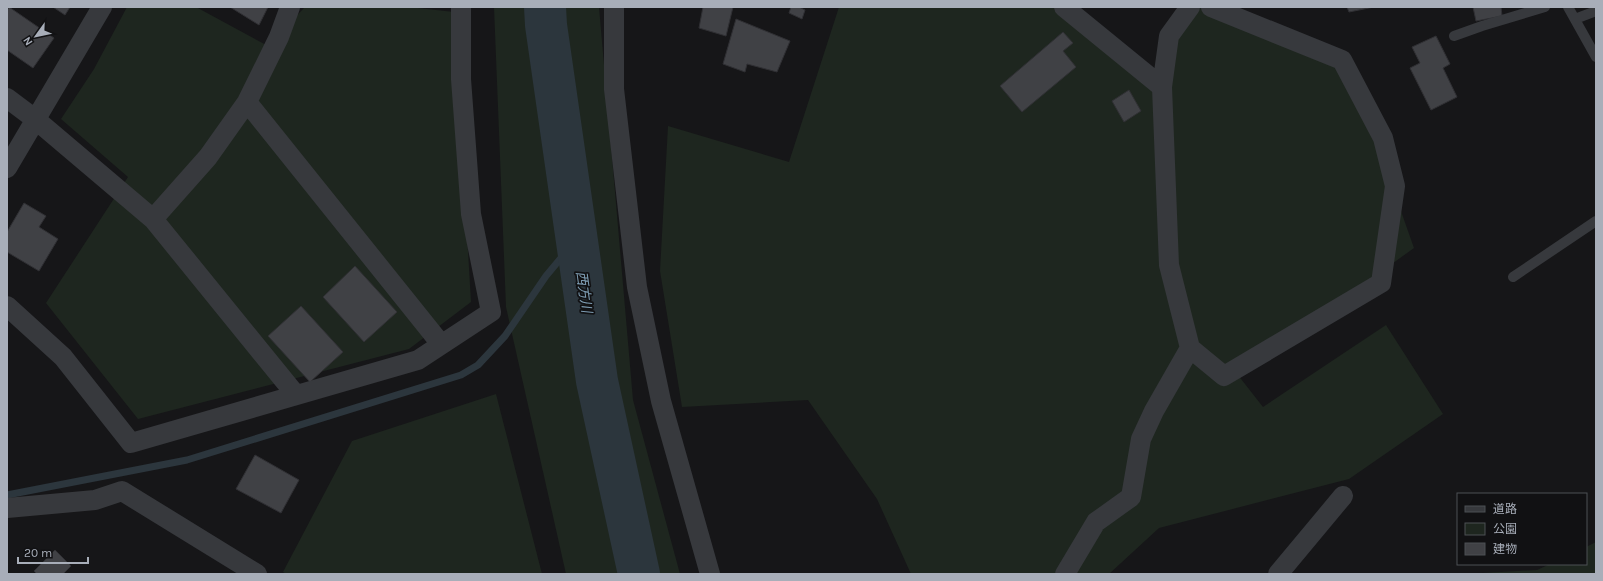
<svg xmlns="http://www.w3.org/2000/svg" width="1603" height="581" font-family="Karla,'Noto Sans JP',sans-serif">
<rect width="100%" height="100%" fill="#161618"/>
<path fill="#1e261f" d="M 127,7 L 196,7 L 268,46 L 304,8 L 409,7 L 454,12 L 471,302 L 409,349 L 138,419 L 46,303 L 128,177 L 61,119 L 94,69 Z
M 494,7 L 599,7 L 633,400 L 680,574 L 566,574 L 506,307 Z
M 839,7 L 1064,7 L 1161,86 L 1190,7 L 1211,7 L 1332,56 L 1360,95 L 1414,248 L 1296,333 L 1234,370 L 1263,407 L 1386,325 L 1443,414 L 1349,479 L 1159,528 L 1109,574 L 911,574 L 877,499 L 808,400 L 682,407 L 660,271 L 668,126 L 789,162 Z
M 496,394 L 542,574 L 286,574 L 283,572 L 352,441 Z
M 1596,542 L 1596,574 L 1465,574 L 1537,570 L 1550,564 L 1586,564 L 1586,547 Z"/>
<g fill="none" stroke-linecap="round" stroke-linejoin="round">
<path stroke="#2c363d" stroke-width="7" d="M 7,495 L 187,460 L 461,375 L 478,365 L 505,336 L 546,276 L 576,240"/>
<path stroke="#2c363d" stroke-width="42" d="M 545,7 L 546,25 L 597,381 L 639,574"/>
</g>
<path fill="#404145" stroke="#303034" d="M 9,7 L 54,38 L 33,68 L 7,50 L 7,10 Z
M 53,7 L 70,7 L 65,15 Z
M 230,7 L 268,7 L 259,25 Z
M 703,7 L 733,7 L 726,36 L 699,28 Z
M 791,7 L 799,7 L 805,10 L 802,19 L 789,13 Z
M 1347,7 L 1374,7 L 1349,12 Z
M 1473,7 L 1501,7 L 1502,16 L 1476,21 Z
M 736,19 L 790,41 L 777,72 L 747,64 L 745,72 L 723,64 Z
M 1063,32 L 1073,43 L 1063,51 L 1076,67 L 1022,112 L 1000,86 Z
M 1436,36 L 1450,64 L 1443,68 L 1457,97 L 1431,110 L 1410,68 L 1420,63 L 1412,47 Z
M 1129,90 L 1141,111 L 1124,122 L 1112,101 Z
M 24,203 L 46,216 L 39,227 L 58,239 L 39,271 L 7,252 L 7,232 Z
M 355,266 L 397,312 L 364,342 L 323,297 Z
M 301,306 L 343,352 L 310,382 L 268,336 Z
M 255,455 L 299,480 L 281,513 L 236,489 Z
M 55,550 L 71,566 L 63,574 L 37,574 L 34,571 Z"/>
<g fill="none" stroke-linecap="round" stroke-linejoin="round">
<path stroke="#37393d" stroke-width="10" d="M 1568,7 L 1596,57
M 1575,19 L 1596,11
M 1454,36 L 1482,26 L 1545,7
M 1513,277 L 1596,221"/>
<path stroke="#37393d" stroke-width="20" d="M 614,7 L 614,89 L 637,287 L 661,401 L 710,574
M 1064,7 L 1162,87 L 1169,265 L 1190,348 L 1224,376 L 1381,283 L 1395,186 L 1383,138 L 1342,60 L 1211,7
M 1162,87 L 1169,36 L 1190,7
M 7,98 L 35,119 L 153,219 L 296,395
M 247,102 L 441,344
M 7,168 L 102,7
M 153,219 L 208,157 L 247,102 L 279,37 L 290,7
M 7,306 L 63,357 L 131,443 L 418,360 L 491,312 L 471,214 L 461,79 L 461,7
M 7,508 L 95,500 L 122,491 L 257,574
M 1065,574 L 1096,522 L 1131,497 L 1141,439 L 1154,411 L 1190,348
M 1278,574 L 1343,496"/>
</g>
<g text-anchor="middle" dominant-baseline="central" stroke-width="3.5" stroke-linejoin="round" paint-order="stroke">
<g font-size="14" font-style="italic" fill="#7f9eb4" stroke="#111113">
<text transform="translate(584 292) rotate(82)">西方川</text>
</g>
</g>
<rect width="1603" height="581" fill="none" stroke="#a8aeb9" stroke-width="16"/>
<rect x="1457" y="493" width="130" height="72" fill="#111113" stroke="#4d5055"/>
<rect x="1465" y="506" width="20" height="6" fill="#37393d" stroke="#4d5055"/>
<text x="1493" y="513" font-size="12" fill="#a8aeb9">道路</text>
<rect x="1465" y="523" width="20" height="12" fill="#1e261f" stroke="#4d5055"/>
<text x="1493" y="533" font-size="12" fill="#a8aeb9">公園</text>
<rect x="1465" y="543" width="20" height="12" fill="#404145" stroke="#4d5055"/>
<text x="1493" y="553" font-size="12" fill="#a8aeb9">建物</text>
<g transform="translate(36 36) rotate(237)" stroke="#111113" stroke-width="3" paint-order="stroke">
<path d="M0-3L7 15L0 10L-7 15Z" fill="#a8aeb9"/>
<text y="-6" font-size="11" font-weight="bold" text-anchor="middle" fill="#a8aeb9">N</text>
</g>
<path d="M18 557v6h70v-6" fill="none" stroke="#a8aeb9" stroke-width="2"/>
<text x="24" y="557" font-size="12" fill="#a8aeb9" stroke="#111113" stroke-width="3" paint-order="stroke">20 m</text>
</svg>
